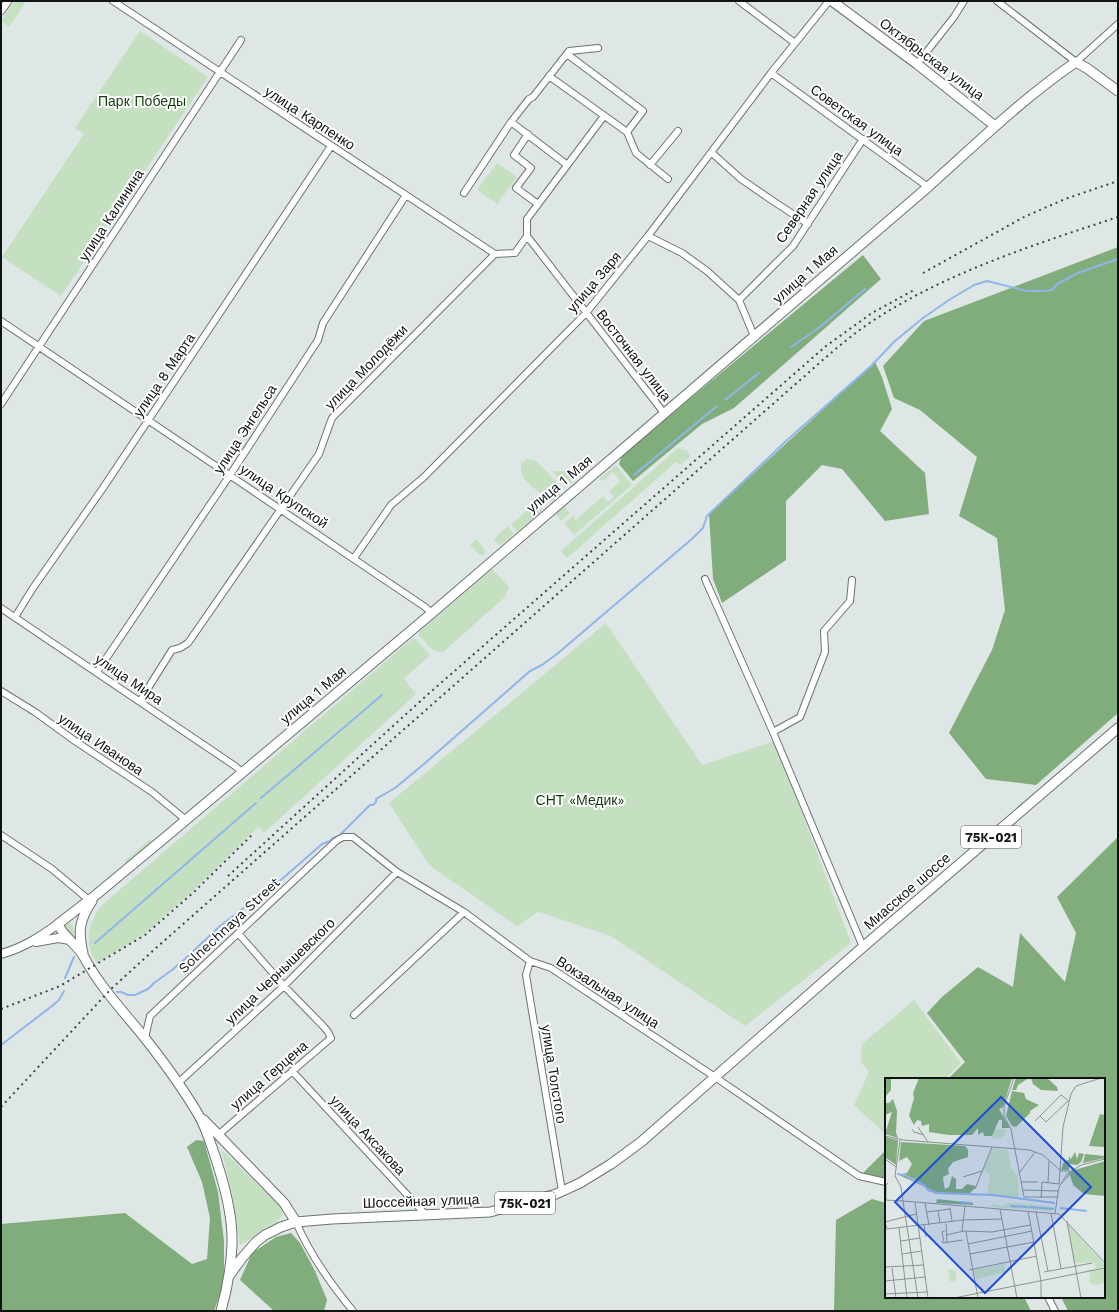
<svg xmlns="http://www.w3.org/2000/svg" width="1119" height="1312" font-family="'Work Sans',sans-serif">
<rect width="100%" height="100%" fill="#dfe6e6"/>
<path fill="#c5e0c1" d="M 15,1 L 24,1 L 25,3 L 9,27 L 1,21 Z
M 140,31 L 208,77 L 61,296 L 2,257 L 84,134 L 75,128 Z
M 497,163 L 517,177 L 497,204 L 477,190 Z
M 678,448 L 686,450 L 691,456 L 680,465 L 676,462 L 567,558 L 561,551 Z
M 527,459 L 535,460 C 541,466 566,487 559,497 C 556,500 553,501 550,501 C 542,493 525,484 522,474 C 521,471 521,467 521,464 Z
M 616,465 L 632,485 L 574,535 L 564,523 L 573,516 L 576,520 L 603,496 L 608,502 L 614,497 L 609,491 L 620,481 L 613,472 L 603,481 L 599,479 Z
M 553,471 L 564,471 L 576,481 C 563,486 560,480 553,471 Z
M 583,490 L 565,507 L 570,513 L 561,521 L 555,513 Z
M 536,503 L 539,503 L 541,505 L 542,511 L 517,532 L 511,524 Z
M 508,526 L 514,534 L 501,545 L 499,545 L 494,540 L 495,538 Z
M 477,539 L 486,552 L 484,554 L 481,556 L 478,554 L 470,545 Z
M 492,569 L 509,587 L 505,597 L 443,652 C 432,654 426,643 419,635 L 419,632 Z
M 606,623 L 702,765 L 775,741 L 851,943 L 745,1026 L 611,936 L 538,912 L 517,926 L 429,865 L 389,803 Z
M 413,638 L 416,639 L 430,655 L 404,679 L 416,694 L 264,833 L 258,827 L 193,891 L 144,934 L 97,963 C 94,959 91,954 90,949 C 86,934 92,916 102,905 Z
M 149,840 L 153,840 L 155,842 L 127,866 L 125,864 L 126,860 Z
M 69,922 L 73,926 L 75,938 L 65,930 L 64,927 Z
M 914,1000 L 961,1063 L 945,1079 L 886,1079 L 886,1135 L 854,1105 L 869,1072 L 861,1061 L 862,1044 Z
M 221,1149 L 281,1207 L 283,1214 L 276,1223 L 266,1227 L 249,1240 L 240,1245 L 233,1198 Z"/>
<path fill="#81ac7b" d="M 1118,247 L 1118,713 L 1036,785 L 986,779 L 949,733 L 992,650 L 1005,610 L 997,538 L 959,516 L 977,457 L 920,410 L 894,398 L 883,366 L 924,321 Z
M 863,255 L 881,279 L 734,408 L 702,424 L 633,481 L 619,464 L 622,455 Z
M 875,362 L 882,377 L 892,409 L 880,431 L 925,473 L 929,514 L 885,521 L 842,469 L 822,465 L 786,501 L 786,560 L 722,603 L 713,579 L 709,514 Z
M 1118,837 L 1118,1311 L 1068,1311 L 1061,1297 L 1104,1297 L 1104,1079 L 948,1079 L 965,1062 L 927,1013 L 942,997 L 978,967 L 1013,987 L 1020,933 L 1065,982 L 1076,933 L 1057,897 Z
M 196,1140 L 204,1141 L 218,1192 L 224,1241 L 224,1283 L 214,1311 L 1,1311 L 1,1224 L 125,1213 L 192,1264 L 207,1259 L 210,1218 L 202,1182 L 187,1147 Z
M 886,1150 L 886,1178 L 862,1174 Z
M 872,1199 L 886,1203 L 886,1297 L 1024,1297 L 1031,1311 L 834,1311 L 836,1220 Z
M 291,1233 L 300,1243 L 315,1271 L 327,1300 L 324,1311 L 274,1311 L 240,1280 L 252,1253 L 276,1237 Z"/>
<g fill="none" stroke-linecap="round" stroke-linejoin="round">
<path stroke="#8fb6e8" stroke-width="2" d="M 791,347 L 820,327 L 865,289
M 725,400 L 759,373
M 634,475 L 717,406
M 261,798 L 382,695
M 95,943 L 256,803
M 65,978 L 74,957
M 117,992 L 121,992 L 128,995 L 135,995 L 148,989 L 154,983 L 172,970 L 186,958 L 220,926 L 282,879 L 322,844 L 330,841 L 333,838 L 339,836 L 370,805 L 373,805 L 376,802 L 376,799 L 395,788 L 424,764 L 530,671 L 542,665 L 557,654 L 693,538 L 703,528 L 707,516 L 786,441 L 871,366 L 895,341 L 923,318 L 949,300 L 974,285 L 987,281 L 1027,291 L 1045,291 L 1052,290 L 1057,284 L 1078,273 L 1118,259
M 1,1045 L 52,1006 L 59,1000 L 64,991"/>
<defs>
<path id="minor" d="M 113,1 L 495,254
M 739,1 L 795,43
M 997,1 L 1076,62 L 1118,24
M 567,54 L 643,111 L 627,132
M 917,64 L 954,17 L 964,1
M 771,73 L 928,187
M 549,76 L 627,132 L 636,153 L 668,179
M 511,122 L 566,164
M 528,134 L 514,155 L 531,168 L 516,188 L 538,204
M 712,153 L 741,179 L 770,199 L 808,224
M 650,165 L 678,131
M 464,193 L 511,122 L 529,99 L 533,97 L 569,51 L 598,48
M 527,236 L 664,413
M 648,236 L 682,253 L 707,271 L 739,300 L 754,336
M 739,300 L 793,246 L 863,139
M 1,321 L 425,607 L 432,613
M 1,404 L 241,40
M 354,558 L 391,505 L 424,477 L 586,313 L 648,236 L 771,73 L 829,1
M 705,579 L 773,732 L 863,947
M 1,608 L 235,766 L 242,772
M 15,617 L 33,588 L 103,488 L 331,146
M 97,672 L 232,472 L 318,340 L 323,323 L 406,195
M 1,691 L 35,712 L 75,741 L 152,792 L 186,820
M 140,701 L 172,650 L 180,648 L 188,643 L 319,454 L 332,418 L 495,254 L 515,253 L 527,236 L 527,219 L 604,116
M 773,732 L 800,717 L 825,652 L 824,631 L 850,601 L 852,580
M 1,835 L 52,869 L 89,900
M 530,961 L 526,975 L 562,1191
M 354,1015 L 464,912
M 145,1038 L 150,1016 L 336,841 L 343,837 L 353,837 L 397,872 L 464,912 L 530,961 L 551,968 L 715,1077 L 859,1176 L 886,1182
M 292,1071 L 427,1216
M 178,1083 L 284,986 L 397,872
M 218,1135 L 331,1038 L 328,1032 L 324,1027 L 284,986 L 238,933
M 296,1222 C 310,1255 330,1283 353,1311
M 1048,1297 L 1055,1311"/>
<path id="tertiary" d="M 1,11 L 8,1"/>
<path id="secondary" d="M 36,942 L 58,938 L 70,940
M 1,954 C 23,948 40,937 58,924"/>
<path id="primary" d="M 832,1 L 917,64 L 995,126
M 83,953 C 78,932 79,920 92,901
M 204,1120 L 284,1203 L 296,1222
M 229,1276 L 242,1258 L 256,1242 L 265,1235 L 281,1227 L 296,1222 L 332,1219 L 490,1212 L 556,1194 L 580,1183 L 611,1164 L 641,1142 L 863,947 L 1118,728
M 221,1311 C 227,1290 231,1267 232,1245 C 233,1215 224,1184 215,1156 C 210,1142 206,1127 198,1114 C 182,1087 163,1061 144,1037 C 123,1011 100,987 84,957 C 78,945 63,937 58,924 L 97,894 L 168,835 L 432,613 L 928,187 C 975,145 1023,98 1076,62 L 1088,69 L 1118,91"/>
</defs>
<use href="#minor" stroke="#6d7373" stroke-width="8"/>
<use href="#tertiary" stroke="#6d7373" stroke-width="9"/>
<use href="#secondary" stroke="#6d7373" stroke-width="10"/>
<use href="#primary" stroke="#6d7373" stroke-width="11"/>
<use href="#minor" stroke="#fff" stroke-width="6"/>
<use href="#tertiary" stroke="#fff" stroke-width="7"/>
<use href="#secondary" stroke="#fff" stroke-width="8"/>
<use href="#primary" stroke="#fff" stroke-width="9"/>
<path stroke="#414545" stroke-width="2" stroke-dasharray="2 4" stroke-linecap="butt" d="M 923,273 L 1024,217 L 1065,199 L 1118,181
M 228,876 L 426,696 L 826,346 L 872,313 L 914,290
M 1,1009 L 60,986 L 145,935 L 194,892 L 254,833
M 1,1107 L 111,989 L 156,948 L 799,381 C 824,359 849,336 877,318 C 951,271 1036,244 1118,217"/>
</g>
<g text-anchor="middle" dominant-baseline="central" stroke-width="4" stroke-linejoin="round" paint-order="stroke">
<g fill="#fff" stroke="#585a5a" stroke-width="1">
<rect x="961" y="826" width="60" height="22" rx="3"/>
<rect x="495" y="1192" width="60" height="22" rx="3"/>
</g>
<g font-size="13" font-weight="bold" fill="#101313">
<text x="991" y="837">75К-021</text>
<text x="525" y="1203">75К-021</text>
</g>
<g font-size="14" fill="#101313" stroke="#fff">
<text transform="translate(932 59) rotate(37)">Октябрьская улица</text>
<text transform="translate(310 118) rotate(33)">улица Карпенко</text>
<text transform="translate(857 120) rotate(36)">Советская улица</text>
<text transform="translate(809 197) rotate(-56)">Северная улица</text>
<text transform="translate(111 215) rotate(-57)">улица Калинина</text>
<text transform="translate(805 274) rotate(-41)">улица 1 Мая</text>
<text transform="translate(594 282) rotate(-50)">улица Заря</text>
<text transform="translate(634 355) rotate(52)">Восточная улица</text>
<text transform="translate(366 367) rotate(-46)">улица Молодёжи</text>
<text transform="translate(164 375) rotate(-56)">улица 8 Марта</text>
<text transform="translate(245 429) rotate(-57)">улица Энгельса</text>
<text transform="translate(559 484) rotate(-40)">улица 1 Мая</text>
<text transform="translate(284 496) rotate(34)">улица Крупской</text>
<text transform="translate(129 679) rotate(34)">улица Мира</text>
<text transform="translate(313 695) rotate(-40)">улица 1 Мая</text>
<text transform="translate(101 744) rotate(34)">улица Иванова</text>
<text transform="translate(907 891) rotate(-41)">Миасское шоссе</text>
<text transform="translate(229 925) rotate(-43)">Solnechnaya Street</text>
<text transform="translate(280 971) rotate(-44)">улица Чернышевского</text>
<text transform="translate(608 992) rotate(33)">Вокзальная улица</text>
<text transform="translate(554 1074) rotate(81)">улица Толстого</text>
<text transform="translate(269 1075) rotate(-41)">улица Герцена</text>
<text transform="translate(368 1135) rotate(47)">улица Аксакова</text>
<text transform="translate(421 1201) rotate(-2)">Шоссейная улица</text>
</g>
<g font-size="14" fill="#113d0b" stroke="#fff">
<text x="142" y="101">Парк Победы</text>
<text x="580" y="800">СНТ «Медик»</text>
</g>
</g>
<g transform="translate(885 1078)">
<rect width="220" height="220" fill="#dfe6e6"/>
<path d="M 108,51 L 120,51 L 120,57 L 115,61 L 107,60 ZM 108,70 L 123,72 L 126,90 L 133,98 L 134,119 L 102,116 L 105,96 L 97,92 ZM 123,125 L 146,126 L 170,129 L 165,133 L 106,129 L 107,126 L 118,128 ZM 181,144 L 219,186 L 220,189 L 191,195 L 211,190 L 209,184 L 189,185 ZM 119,186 L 121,194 L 91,201 L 89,192 ZM 63,191 L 71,193 L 71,204 L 65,203 ZM 220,191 L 219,205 L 210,207 L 204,204 L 205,195 L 201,194 Z" fill="#c5e0c1"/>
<path d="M 0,0 L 6,0 L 6,12 L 0,19 ZM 34,0 L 127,0 L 118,29 L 114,31 L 125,50 L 117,50 L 117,42 L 114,42 L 107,58 L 99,58 L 98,54 L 93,57 L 93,50 L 87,57 L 64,57 L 44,54 L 44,46 L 37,48 L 36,43 L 32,42 L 29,47 L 24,38 L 29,20 L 28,15 ZM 131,0 L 144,0 L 133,7 L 131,12 L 127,12 ZM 146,0 L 162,0 L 172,9 L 173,13 L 156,12 L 148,6 ZM 127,13 L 139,15 L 141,21 L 154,27 L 145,33 L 145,35 L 131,49 L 127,48 L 121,38 ZM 8,21 L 12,33 L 11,55 L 13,60 L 0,56 L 7,34 L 0,37 L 0,25 L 4,25 ZM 215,36 L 220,37 L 220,69 L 204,68 ZM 0,59 L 13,62 L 11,87 L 0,79 ZM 16,64 L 80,68 L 83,72 L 83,79 L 68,84 L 63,91 L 64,96 L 58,99 L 59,107 L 60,111 L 64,109 L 67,98 L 71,101 L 71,111 L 77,111 L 82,106 L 91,108 L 89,111 L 84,116 L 51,114 L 14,97 L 22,95 L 27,86 L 22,79 L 14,83 ZM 190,74 L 192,81 L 194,75 L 199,76 L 196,84 L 192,87 L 184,86 L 184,92 L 176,92 L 179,83 L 184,82 L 184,78 L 186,81 ZM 200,76 L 220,78 L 220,80 L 198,85 ZM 220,83 L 220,118 L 199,116 L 188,107 L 185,97 L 176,107 L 186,93 ZM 52,121 L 88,125 L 88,127 L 51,125 Z" fill="#81ac7b"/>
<path fill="none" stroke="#8fb6e8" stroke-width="2" d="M 12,96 L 20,97 L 39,107 L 43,112 L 51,115 L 108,117 L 170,125M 75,124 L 87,125M 125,128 L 143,129M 144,129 L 169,131M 175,130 L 202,133"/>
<path fill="none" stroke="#8c9292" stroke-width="1" d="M 129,0 L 119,28 L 119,38 L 126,51 L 139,119 L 172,119M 155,38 L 161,44 L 183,23M 150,43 L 176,17 L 184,23M 33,49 L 43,64M 27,51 L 29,54 L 39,57M 0,58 L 18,62 L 145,72 L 158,77 L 176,93 L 185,93M 15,62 L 10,98 L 16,109 L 18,123 L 174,136 L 220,185M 0,81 L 11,89M 175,92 L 178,49 L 186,16 L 191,8 L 216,0M 135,94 L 150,74M 78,99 L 97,93M 136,104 L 153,104M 163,105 L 164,83M 174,106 L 175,92M 90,111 L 107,69M 138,112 L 173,113M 156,120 L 157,104 L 174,106M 0,122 L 18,123 L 33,220M 1,122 L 1,107 L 3,105M 30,124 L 43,220M 40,125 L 44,147M 65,130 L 67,143M 115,131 L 132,220M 53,132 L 55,145M 143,133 L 156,203 L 156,220M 42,134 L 65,131M 151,134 L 163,193M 166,135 L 176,190M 170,135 L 174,109 L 182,96 L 196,87 L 220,81M 182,143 L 196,220M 0,144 L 2,151 L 78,142 L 117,141M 0,144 L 31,136M 61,146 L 62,164M 39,147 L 41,159M 14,150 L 22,220M 77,153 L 80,128M 81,154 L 93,220M 61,157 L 79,153 L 107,154 L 145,147M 16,163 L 35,160M 56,163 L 58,165 L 78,162M 59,164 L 57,154 L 60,153M 83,166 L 147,153M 17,176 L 37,173M 85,176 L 149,164M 0,189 L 39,187M 7,190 L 11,220M 84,192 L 152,178M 159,194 L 207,185M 0,203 L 40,199M 0,216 L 42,214M 69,220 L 220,190"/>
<path fill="#1d4ed8" fill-opacity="0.15" stroke="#1d4ed8" stroke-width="2" d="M 116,19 L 206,109 L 100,215 L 10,124 Z"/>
<rect width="220" height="220" fill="none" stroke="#101313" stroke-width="2"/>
</g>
<rect width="1119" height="1312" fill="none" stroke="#101313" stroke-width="4"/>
</svg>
